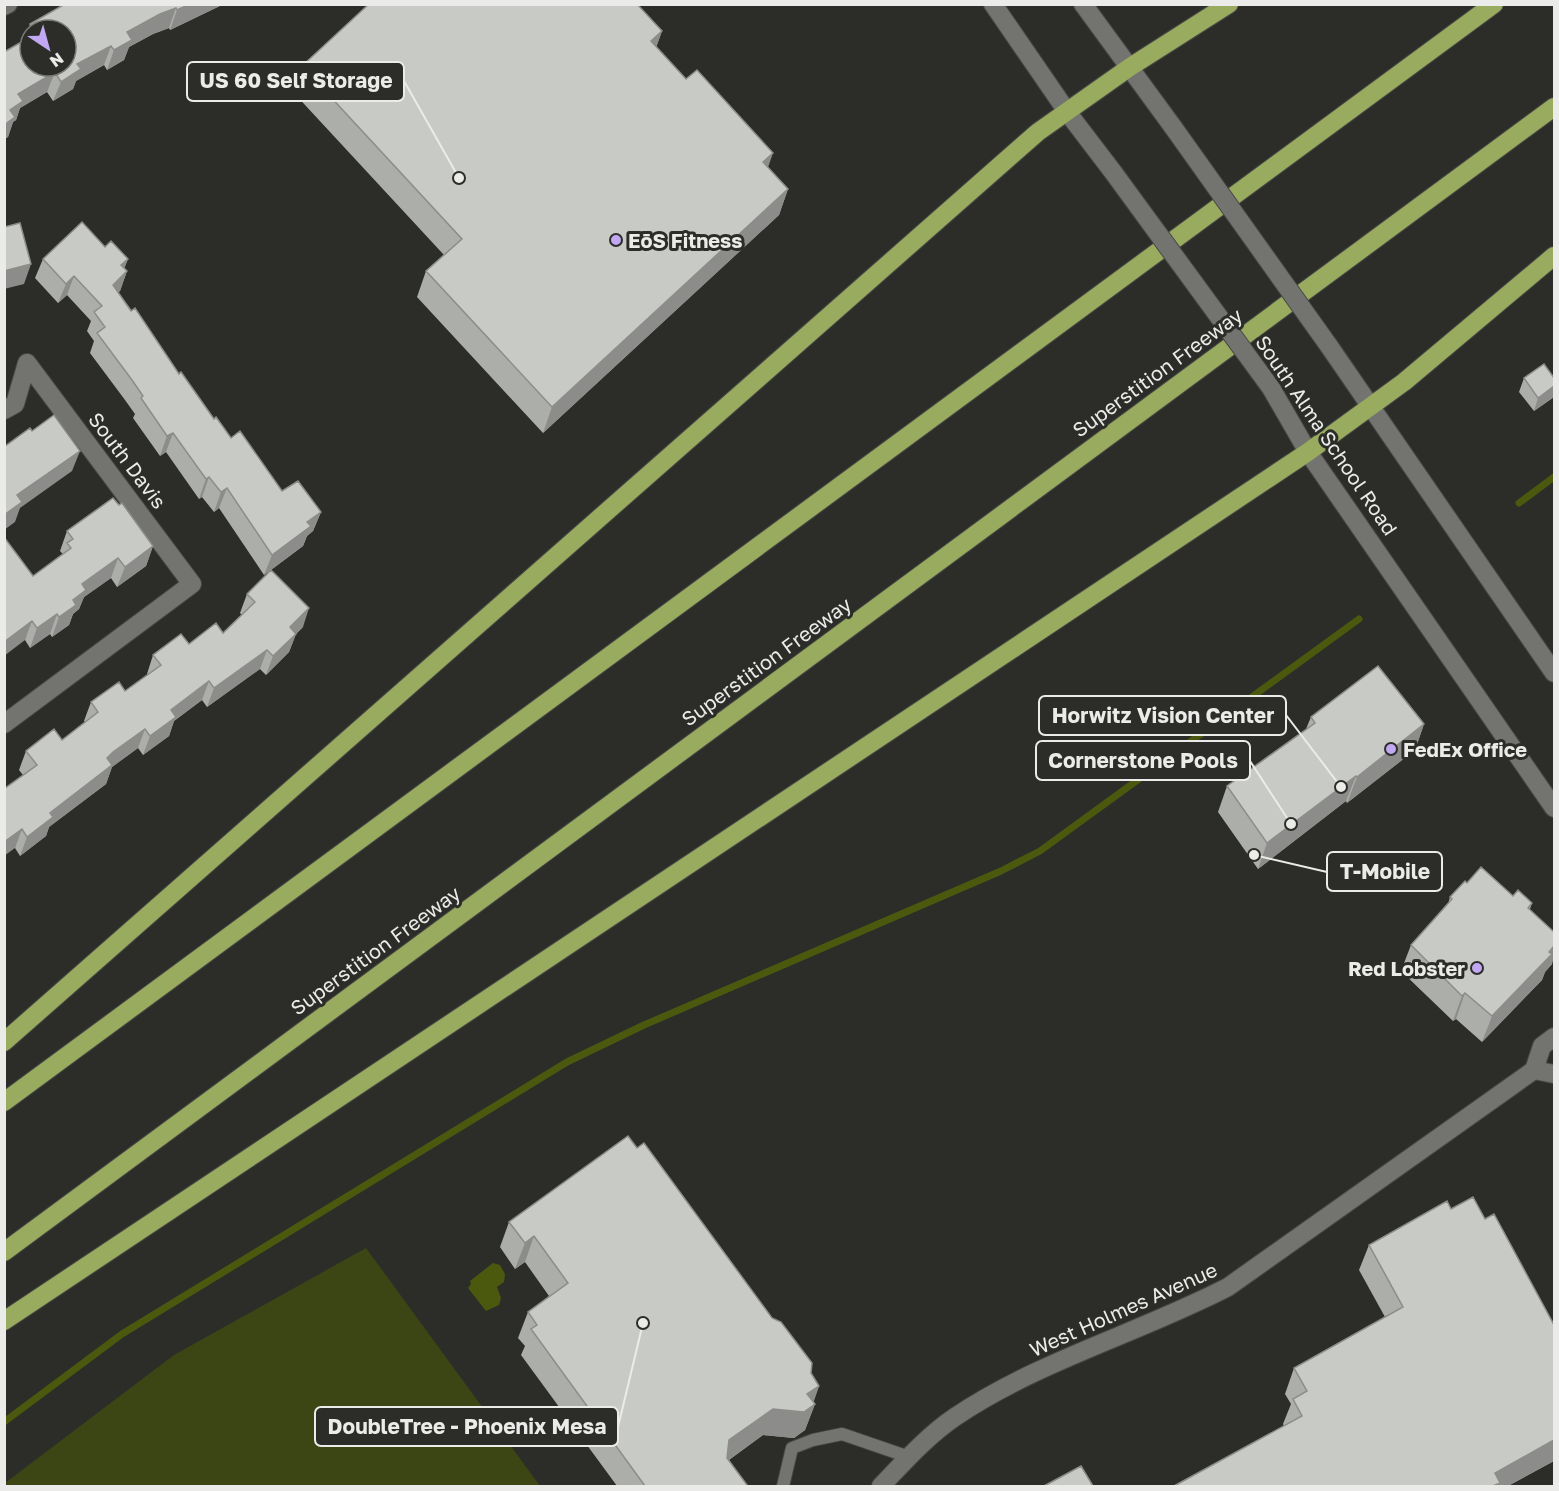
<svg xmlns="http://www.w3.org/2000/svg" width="1559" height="1491" font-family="'Golos Text',sans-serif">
<rect width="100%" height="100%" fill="#2c2d29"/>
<path fill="#3c4615" d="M 366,1248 L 540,1486 L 5,1486 L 5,1483 L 174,1355 Z"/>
<path fill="#4b590f" d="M 493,1263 L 500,1265 L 505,1274 L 504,1282 L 497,1287 L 501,1298 L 499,1305 L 486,1311 L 468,1288 L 471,1284 L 470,1281 Z"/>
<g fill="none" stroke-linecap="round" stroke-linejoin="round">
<path stroke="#4b590f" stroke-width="7" d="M 1519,503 L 1554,477
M 4,1422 L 122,1334 L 567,1062 L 644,1025 L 1001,871 L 1040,851 L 1359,619"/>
<defs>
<path id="lane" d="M 783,1486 L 792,1448 L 813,1440 L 842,1434 L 909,1457"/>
<path id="street" d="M 4,6 L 8,4
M 4,410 L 15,404 L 27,363
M 4,724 L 192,584 L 27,363"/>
<path id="secondary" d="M 993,4 L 1068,113 L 1113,172
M 1083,4 L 1173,127
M 1329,346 L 1554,673
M 1271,388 L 1308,452 L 1554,808
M 1534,1070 L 1554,1074
M 881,1486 C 904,1462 927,1436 955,1417 C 1038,1361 1139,1333 1228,1287 L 1534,1070 L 1542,1046 L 1554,1037"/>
<path id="highway" d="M 4,1042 L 1038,132 L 1130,67 L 1229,4
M 4,1102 L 1494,4
M 4,1252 L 1554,107
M 4,1321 L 1308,452 L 1404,382 L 1554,256"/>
</defs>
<use href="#lane" stroke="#484946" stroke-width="14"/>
<use href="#street" stroke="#484946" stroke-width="20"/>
<use href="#secondary" stroke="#484946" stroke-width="20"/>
<use href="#highway" stroke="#484946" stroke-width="20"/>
<use href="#lane" stroke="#737470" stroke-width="12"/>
<use href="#street" stroke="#737470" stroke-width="18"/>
<use href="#secondary" stroke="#737470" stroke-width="18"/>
<use href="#highway" stroke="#98ab5e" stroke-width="18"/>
<defs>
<path id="secondary-bridge" d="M 1173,127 L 1329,346
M 1113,172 L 1271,388"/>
</defs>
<use href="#secondary-bridge" stroke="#484946" stroke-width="20" stroke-linecap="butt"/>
<use href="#secondary-bridge" stroke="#737470" stroke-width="18"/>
</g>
<path fill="#acaea9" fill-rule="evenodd" d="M 65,4 L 224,4 L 170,30 L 169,28 L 153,34 L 129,47 L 124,60 L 107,70 L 104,65 L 76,81 L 73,89 L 53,101 L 47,92 L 20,108 L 16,120 L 13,122 L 8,137 L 4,139 L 4,52 L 25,40 L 30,24 ZM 30,30 L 66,30 L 30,66 Z
M 662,31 L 656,47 L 788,189 L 779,215 L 543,433 L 417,297 L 426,271 L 444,255 L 293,92 L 302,66 Z
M 105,247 L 128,259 L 124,268 L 127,271 L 120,291 L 118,292 L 179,374 L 214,419 L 231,438 L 282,491 L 321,512 L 313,531 L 307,536 L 303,546 L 271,570 L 303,627 L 296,634 L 289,652 L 266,675 L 260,669 L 207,707 L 202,700 L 174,721 L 169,736 L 143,755 L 138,748 L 112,767 L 106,784 L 49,827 L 46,836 L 20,856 L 15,848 L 23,775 L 19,770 L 26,751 L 62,740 L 85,722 L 84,721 L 91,702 L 125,691 L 147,675 L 147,674 L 153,655 L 223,633 L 242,615 L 240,613 L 247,594 L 270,571 L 264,575 L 219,508 L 214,512 L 202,497 L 199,499 L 166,452 L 160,456 L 133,418 L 135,414 L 125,400 L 90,353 L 94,341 L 87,331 L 91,321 L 67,295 L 58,303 L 35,278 L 43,259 Z
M 1524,378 L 1554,397 L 1534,411 L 1519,392 Z
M 119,505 L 153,546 L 146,566 L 117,587 L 111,578 L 84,597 L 79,609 L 73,614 L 69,625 L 52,637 L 50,634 L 30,648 L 25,640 L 33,576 L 63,554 L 60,551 L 67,531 Z
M 1311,717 L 1424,724 L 1415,750 L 1347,803 L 1346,801 L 1258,869 L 1218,812 L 1227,786 L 1306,729 Z
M 1467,883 L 1513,896 L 1532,903 L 1530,909 L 1552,964 L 1545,972 L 1542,980 L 1482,1042 L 1456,1019 L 1453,1021 L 1401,971 L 1411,945 L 1448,904 L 1450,897 Z
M 509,1222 L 811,1373 L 819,1386 L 813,1402 L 815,1404 L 805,1430 L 794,1438 L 763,1435 L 729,1460 L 747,1485 L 747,1486 L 617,1486 L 521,1355 L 525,1346 L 518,1338 L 528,1312 L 549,1296 L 525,1262 L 515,1269 L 500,1247 Z
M 1369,1245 L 1554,1461 L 1508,1486 L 1174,1486 L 1284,1426 L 1283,1424 L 1291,1404 L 1285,1394 L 1294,1368 L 1385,1317 L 1359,1270 Z"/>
<path fill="#8c8d8a" d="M 190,4 L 224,4 L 170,30 L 177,10 Z
M 176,8 L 169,28 L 153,34 L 129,47 L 124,60 L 107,70 L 114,50 L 127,32 L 160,14 Z
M 662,31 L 653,57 L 651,41 Z
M 111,46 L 104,65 L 76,81 L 73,89 L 53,101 L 61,82 L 77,64 Z
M 55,72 L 47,92 L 20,108 L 16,120 L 13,122 L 8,137 L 4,139 L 4,125 L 10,110 L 18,94 Z
M 773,153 L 764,179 L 763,162 Z
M 788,189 L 779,215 L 543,433 L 552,407 Z
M 128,259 L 121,277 L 127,271 L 120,291 L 106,304 L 121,265 Z
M 31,264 L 24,284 L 4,289 L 4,271 Z
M 74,276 L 67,295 L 58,303 L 66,284 Z
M 1554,386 L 1554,397 L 1534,411 L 1538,398 Z
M 173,433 L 166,452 L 160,456 L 167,436 Z
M 80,451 L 72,471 L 20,508 L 15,522 L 4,530 L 4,515 L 17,495 Z
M 209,477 L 202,497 L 199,499 L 206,479 Z
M 227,488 L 219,508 L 214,512 L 221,492 Z
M 321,512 L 313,531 L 307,536 L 303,546 L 264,575 L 272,555 L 307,522 Z
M 153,546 L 146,566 L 117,587 L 125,567 Z
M 118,558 L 111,578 L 84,597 L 79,609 L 73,614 L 69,625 L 52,637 L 59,617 L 82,584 Z
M 309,608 L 303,627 L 283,646 L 290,627 Z
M 57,614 L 50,634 L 30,648 L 37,628 Z
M 32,621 L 25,640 L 4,656 L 4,642 Z
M 296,634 L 289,652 L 266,675 L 273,656 Z
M 267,650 L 260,669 L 207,707 L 214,688 Z
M 209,681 L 202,700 L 174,721 L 169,736 L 143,755 L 150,736 L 171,710 Z
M 1424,724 L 1415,750 L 1347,803 L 1357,777 Z
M 145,729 L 138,748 L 112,767 L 106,784 L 49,827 L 46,836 L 20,856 L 27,837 L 50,813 L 113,752 Z
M 1356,776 L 1346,801 L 1258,869 L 1267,843 Z
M 22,829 L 15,848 L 4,856 L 4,842 Z
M 1554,946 L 1554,958 L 1552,964 L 1545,972 L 1542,980 L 1482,1042 L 1492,1016 Z
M 1465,993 L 1456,1019 L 1453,1021 L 1462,996 Z
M 534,1236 L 525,1262 L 515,1269 L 525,1243 Z
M 819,1386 L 812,1407 L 815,1404 L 805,1430 L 794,1438 L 763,1435 L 720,1466 L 729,1440 L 773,1409 L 807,1394 Z
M 1554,1440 L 1554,1461 L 1508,1486 L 1490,1486 L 1495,1473 Z"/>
<path fill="#c8cac5" stroke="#8c8d8a" stroke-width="1.5" d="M 65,4 L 190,4 L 177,10 L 176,8 L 160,14 L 127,32 L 132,40 L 114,50 L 111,46 L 77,64 L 81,69 L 61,82 L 55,72 L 18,94 L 23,101 L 10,110 L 15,117 L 4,125 L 4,52 L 30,37 L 30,66 L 66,66 L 66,30 L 34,30 L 30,24 Z
M 369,4 L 637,4 L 662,31 L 651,41 L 686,79 L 697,70 L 773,153 L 763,162 L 788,189 L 552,407 L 426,271 L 462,239 L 302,66 Z
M 82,222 L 105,247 L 111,241 L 128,259 L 121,265 L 127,271 L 113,285 L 131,311 L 135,308 L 179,374 L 181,372 L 214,419 L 216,417 L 231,438 L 240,431 L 282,491 L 298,481 L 321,512 L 307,522 L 311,526 L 272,555 L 227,488 L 221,492 L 209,477 L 206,479 L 173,433 L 167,436 L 141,398 L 143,396 L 132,380 L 97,333 L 105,327 L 94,312 L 102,306 L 74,276 L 66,284 L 43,259 Z
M 20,223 L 31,264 L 4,271 L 4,227 Z
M 1544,364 L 1554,378 L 1554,386 L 1538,398 L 1524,378 Z
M 54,415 L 80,451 L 17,495 L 22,502 L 4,515 L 4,447 L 30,428 L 32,431 Z
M 113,498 L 119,505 L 122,503 L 153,546 L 125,567 L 118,558 L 82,584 L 86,590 L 73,600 L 76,605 L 59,617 L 57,614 L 37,628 L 32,621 L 4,642 L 4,537 L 33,576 L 71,548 L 67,543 L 73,539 L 67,531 Z
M 271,570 L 309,608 L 290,627 L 296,634 L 273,656 L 267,650 L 214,688 L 209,681 L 171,710 L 176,717 L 150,736 L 145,729 L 113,752 L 107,758 L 112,765 L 50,813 L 53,817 L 27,837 L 22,829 L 4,842 L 4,789 L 37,765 L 26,751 L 54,729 L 62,740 L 98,712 L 91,702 L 119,682 L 125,691 L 161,665 L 153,655 L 181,634 L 189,644 L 216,623 L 223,633 L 255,602 L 247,594 Z
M 1378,666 L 1424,724 L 1357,777 L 1356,776 L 1267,843 L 1227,786 L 1315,723 L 1311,717 Z
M 1481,867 L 1513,896 L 1518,890 L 1532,903 L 1528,908 L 1554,932 L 1554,946 L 1549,952 L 1552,954 L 1492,1016 L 1465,993 L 1462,996 L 1411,945 L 1452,899 L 1450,897 L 1465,881 L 1467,883 Z
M 628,1136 L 637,1148 L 644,1143 L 772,1318 L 781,1322 L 812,1363 L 811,1373 L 819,1386 L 807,1394 L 815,1404 L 804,1412 L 773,1409 L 729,1440 L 727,1458 L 747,1485 L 745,1486 L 645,1486 L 531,1329 L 537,1325 L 528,1312 L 568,1283 L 534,1236 L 525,1243 L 509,1222 Z
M 1473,1197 L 1485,1219 L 1494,1214 L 1554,1325 L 1554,1440 L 1495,1473 L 1500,1483 L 1493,1486 L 1174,1486 L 1302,1416 L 1293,1399 L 1307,1391 L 1294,1368 L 1403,1307 L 1369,1245 L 1447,1201 L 1451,1209 Z
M 1081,1466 L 1093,1486 L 1044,1486 Z"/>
<g fill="#c2a8f2" stroke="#2c2d29" stroke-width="2">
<circle cx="616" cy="240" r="6"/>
<circle cx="1391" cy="749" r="6"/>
<circle cx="1477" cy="968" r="6"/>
</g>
<g text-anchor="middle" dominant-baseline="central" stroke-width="6" stroke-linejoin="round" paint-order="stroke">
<g font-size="20" font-weight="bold" fill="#ebece9" stroke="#2c2d29" text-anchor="start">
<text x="628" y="240">EōS Fitness</text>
<text x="1403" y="749">FedEx Office</text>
<text x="1465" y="968" text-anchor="end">Red Lobster</text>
</g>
<g font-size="20" fill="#ebece9" stroke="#2c2d29">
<text transform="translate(1157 372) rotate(-36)">Superstition Freeway</text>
<text transform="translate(1327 435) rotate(56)">South Alma School Road</text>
<text transform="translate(128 460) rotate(53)">South Davis</text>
<text transform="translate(766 661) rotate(-36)">Superstition Freeway</text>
<text transform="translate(375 950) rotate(-36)">Superstition Freeway</text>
<text transform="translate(1123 1309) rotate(-24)">West Holmes Avenue</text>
</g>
</g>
<path fill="none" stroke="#ebece9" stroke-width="2" d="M459 178L404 81M1341 787L1286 715M1291 824L1250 761M1254 855L1327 872M643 1323L618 1427"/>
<g fill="#ebece9" stroke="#2c2d29" stroke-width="2">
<circle cx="459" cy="178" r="6"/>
<circle cx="1341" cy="787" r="6"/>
<circle cx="1291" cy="824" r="6"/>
<circle cx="1254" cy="855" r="6"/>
<circle cx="643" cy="1323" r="6"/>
</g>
<g fill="#2c2d29" stroke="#ebece9" stroke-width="2">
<rect x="187" y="62" width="217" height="39" rx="6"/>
<rect x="1039" y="696" width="247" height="39" rx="6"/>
<rect x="1036" y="741" width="214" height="39" rx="6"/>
<rect x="1327" y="852" width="115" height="39" rx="6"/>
<rect x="315" y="1407" width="303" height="39" rx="6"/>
</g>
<g font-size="21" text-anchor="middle" font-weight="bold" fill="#ebece9">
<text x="296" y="88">US 60 Self Storage</text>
<text x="1163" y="723">Horwitz Vision Center</text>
<text x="1143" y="768">Cornerstone Pools</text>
<text x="1385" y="879">T-Mobile</text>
<text x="467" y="1434">DoubleTree - Phoenix Mesa</text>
</g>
<rect width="1559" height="1491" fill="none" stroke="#ebece9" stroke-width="12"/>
<g transform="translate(48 48) rotate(144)"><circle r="28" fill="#2c2d29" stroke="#787976" stroke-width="1.5"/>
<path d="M0-4.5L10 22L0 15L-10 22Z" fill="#c2a8f2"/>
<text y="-9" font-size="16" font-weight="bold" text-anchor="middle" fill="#ebece9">N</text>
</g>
</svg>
